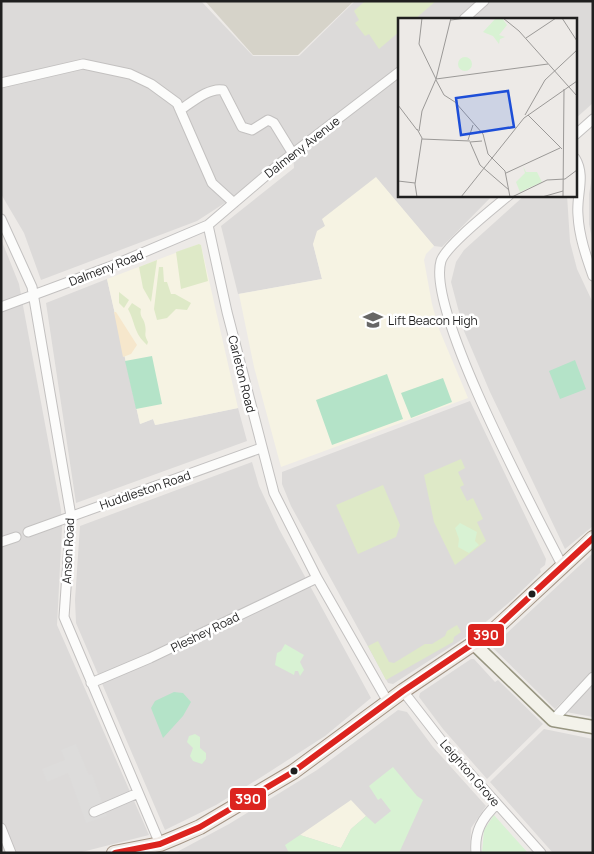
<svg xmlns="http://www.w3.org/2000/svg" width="594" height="854" font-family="Manrope,sans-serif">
<rect width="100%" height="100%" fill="#edeae7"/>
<path fill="#dcdad9" d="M 1,1 L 201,1 L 253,56 L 299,56 L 355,1 L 593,1 L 593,103 L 575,119 L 575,19 L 399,19 L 399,195 L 493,195 L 442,247 L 434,246 L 376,178 L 351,198 L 325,226 L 313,244 L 322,279 L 238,294 L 221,226 L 294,168 L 293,153 L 231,199 L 197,221 L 41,280 L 24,233 L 1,194 Z
M 593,172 L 593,243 L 589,224 L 589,194 Z
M 525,195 L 567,195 L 570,242 L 577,269 L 593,303 L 593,526 L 565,549 L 490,392 L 464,331 L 451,282 L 456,262 L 464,250 Z
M 1,239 L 19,284 L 61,510 L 62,528 L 57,625 L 149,835 L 78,853 L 1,853 Z
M 107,279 L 140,424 L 153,419 L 156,425 L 238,408 L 247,441 L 76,503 L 46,303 Z
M 470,401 L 546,559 L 545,565 L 540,569 L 541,572 L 512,600 L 475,631 L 393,684 L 388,683 L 291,506 L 282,484 L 282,472 Z
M 252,462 L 259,486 L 279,529 L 371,698 L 325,736 L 263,776 L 216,805 L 165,830 L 76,623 L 75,600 L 80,526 Z
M 593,553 L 593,670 L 555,709 L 492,647 Z
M 471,659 L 474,659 L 495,682 L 498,680 L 543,724 L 487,779 L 443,729 L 419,697 L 420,693 Z
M 593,685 L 593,717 L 566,712 Z
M 398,710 L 407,712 L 433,747 L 486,806 L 471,828 L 470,853 L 175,853 L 229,824 L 317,770 Z
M 544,729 L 593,739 L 593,853 L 553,853 L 490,782 Z"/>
<path fill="#f6f3e3" d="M 376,177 L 434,246 L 426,254 L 424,260 L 432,304 L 439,329 L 468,398 L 281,467 L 254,367 L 239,294 L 322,279 L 313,244 L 317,231 L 325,226 L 322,219 Z
M 199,244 L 201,245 L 238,408 L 155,425 L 153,419 L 140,424 L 107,279 Z
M 351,800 L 366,816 L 351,829 L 341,848 L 300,835 Z"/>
<path fill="#d6d3c9" d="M 205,1 L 354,1 L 298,55 L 253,55 Z"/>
<path fill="#dee9c7" d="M 365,1 L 436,1 L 415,19 L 399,19 L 399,32 L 379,49 L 369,34 L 365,36 L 355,23 L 359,20 L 354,11 Z
M 199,244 L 201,245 L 208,281 L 181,289 L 176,252 Z
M 157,260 L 151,302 L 143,288 L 139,267 Z
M 159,267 L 163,267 L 164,282 L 167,282 L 171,294 L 175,294 L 191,303 L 187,310 L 176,309 L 167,318 L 157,320 L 154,309 Z
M 119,292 L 129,300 L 124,308 L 119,303 Z
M 132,303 L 141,309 C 139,317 144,318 145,325 C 147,334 143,333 148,342 L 147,345 C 133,332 136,324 128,309 Z
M 461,459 L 465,468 L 458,472 L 464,485 L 460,487 L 467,501 L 473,498 L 483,519 L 477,522 L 486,541 L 455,565 L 434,522 L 424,475 Z
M 383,485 L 400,525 L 396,537 L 358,554 L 336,505 Z
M 457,625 L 461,632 L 454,637 L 453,642 L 386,680 L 368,646 L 378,641 L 389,662 L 394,663 L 425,644 L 432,644 L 445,636 L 447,631 Z"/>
<path fill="#f6e7cc" d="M 114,312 L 116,312 L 137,345 L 131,354 L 123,357 Z"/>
<path fill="#d8f2d3" d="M 460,523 L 477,532 L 475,541 L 479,545 L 469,553 L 458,547 L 459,539 L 455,528 Z
M 285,644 L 304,655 L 300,662 L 304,670 L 300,676 L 298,671 L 295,671 L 294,675 L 275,665 L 277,653 L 281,651 Z
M 195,734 L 200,737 L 200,748 L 206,753 L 206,759 L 202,764 L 193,761 L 190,756 L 193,748 L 187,742 L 189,736 Z
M 393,767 L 417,796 L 423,800 L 399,853 L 289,853 L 285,845 L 300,835 L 341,848 L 351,829 L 366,816 L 375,824 L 391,811 L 381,798 L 378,800 L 369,786 Z
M 494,815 L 528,853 L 482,853 L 484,830 Z"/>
<path fill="#b4e3c8" d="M 152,356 L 162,404 L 136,409 L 125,361 Z
M 575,360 L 586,389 L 560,399 L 549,371 Z
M 387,374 L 403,419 L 332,445 L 316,400 Z
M 443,378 L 452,402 L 411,418 L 401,393 Z
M 174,692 L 183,693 L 191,702 L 183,716 L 163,738 L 151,708 L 155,701 Z"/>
<path fill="#dddcdb" d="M 76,744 L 89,775 L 92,774 L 107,816 L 86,823 L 68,773 L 47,782 L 42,769 L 65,760 L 61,750 Z"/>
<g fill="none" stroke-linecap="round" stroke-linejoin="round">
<defs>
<path id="street" d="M 464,19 L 484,1
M 1,83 L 83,64 L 130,74 L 151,84 L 177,103 L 212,183 L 234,203
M 180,110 C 191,103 209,87 223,90 L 242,127 L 252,130 L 268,120 L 274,123 L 293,154
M 575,135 L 593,119
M 575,158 C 586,176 576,195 578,215 C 579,236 586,256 593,276
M 509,195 C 494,208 446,245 441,261 C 426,311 536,514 563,567
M 1,219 L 32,287 L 71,516 L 64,617 L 160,844
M 208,225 L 227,312 L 274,493 L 317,578 L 388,702
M 1,307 L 109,267 L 208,225 L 283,161 L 399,72
M 28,532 L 261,448
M 1,542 L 16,537
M 91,683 L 150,658 L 317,578
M 403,691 L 448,749 L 541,853
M 553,720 L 593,677
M 94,812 L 138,793
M 1,828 L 11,853
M 476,853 C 474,832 482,818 497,804"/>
<path id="secondary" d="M 474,644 L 553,720 L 593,727"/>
<path id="primary" d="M 114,853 L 160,844 L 177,837 L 200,827 L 293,772 L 403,691 L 495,629 L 593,538"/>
</defs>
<use href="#street" stroke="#c3c1c0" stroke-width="11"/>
<use href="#secondary" stroke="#979580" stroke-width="15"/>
<use href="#primary" stroke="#a39484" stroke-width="16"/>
<use href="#street" stroke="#fcfcfb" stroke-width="9"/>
<use href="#secondary" stroke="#f3f2ea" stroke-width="12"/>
<use href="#primary" stroke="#f0eae5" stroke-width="14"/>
<defs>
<path id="bus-1" d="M 115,853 L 160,844 L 200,827 L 293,772 L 403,691 L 495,629 L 593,538"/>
</defs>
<use href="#bus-1" stroke="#fff" stroke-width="10"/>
<use href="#bus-1" stroke="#dc241f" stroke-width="6"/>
</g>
<defs>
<symbol id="school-bare" viewBox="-9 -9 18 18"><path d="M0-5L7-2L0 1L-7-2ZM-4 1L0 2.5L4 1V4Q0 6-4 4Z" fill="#676665" stroke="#fff" stroke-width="2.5" paint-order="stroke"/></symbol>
</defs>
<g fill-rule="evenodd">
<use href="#school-bare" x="359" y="306" width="28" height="28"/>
</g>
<g fill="#1f1f1f" stroke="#fff" stroke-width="2">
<circle cx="532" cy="594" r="4.5"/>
<circle cx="294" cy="771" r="4.5"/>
</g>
<g text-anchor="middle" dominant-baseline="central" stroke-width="5" stroke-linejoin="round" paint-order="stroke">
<g font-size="12" fill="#1f1f1f" stroke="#fff">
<text transform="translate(302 147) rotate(-38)">Dalmeny Avenue</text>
<text transform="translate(106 268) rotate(-21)">Dalmeny Road</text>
<text transform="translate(242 374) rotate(76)">Carleton Road</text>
<text transform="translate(145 490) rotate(-19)">Huddleston Road</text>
<text transform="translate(68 551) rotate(-87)">Anson Road</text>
<text transform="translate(205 632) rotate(-26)">Pleshey Road</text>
<text transform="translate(470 773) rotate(49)">Leighton Grove</text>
</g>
<g font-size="12" fill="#1f1f1f" stroke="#fff" text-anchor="start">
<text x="388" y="320">Lift Beacon High</text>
</g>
</g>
<g transform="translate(398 18)">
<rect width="179" height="179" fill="#edeae7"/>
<path d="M 98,0 L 104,0 L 109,7 L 101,17 L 107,19 L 102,21 L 101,26 L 95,18 L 85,14 ZM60 46a7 7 0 1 1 14 0a7 7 0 1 1-14 0ZM 125,148 L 128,154 L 139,154 L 144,164 L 122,174 L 118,164 L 127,155 Z" fill="#d8f2d3"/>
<path fill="none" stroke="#9b9997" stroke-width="1" d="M 24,0 L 21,26 L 38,61M 105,0 L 121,13 L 179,78M 164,0 L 179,23M 53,2 L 68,0M 128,20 L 158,0M 38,61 L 150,46M 38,62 L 46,77 L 57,84 L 85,116 L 90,136 L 107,153 L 112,179M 0,87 L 19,112M 127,97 L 147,62 L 179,32M 130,97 L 164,131M 21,113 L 24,93 L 38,61 L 53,0M 24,121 L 72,123M 70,122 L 75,107M 84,123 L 72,124 L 82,147 L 111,172M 108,155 L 162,130M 0,163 L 17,165M 19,179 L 17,166 L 24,120 L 19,111M 63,179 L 126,100 L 179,63M 114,179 L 149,162 L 167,161 L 179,152M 144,179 L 165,173M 165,179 L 166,71"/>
<path fill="#1d4ed8" fill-opacity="0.15" stroke="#1d4ed8" stroke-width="2.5" d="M 110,73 L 116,109 L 63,117 L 58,80 Z"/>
<rect width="179" height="179" fill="none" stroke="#1f1f1f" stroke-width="2.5"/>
</g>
<g stroke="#fff" stroke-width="2">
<rect x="467" y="623" width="38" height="24" rx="5" fill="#dc241f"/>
<rect x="229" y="787" width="38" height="24" rx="5" fill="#dc241f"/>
</g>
<g font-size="14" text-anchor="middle" font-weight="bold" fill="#fff">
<text x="486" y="640">390</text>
<text x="248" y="804">390</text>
</g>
<rect width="594" height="854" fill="none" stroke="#1f1f1f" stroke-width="5"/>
</svg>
